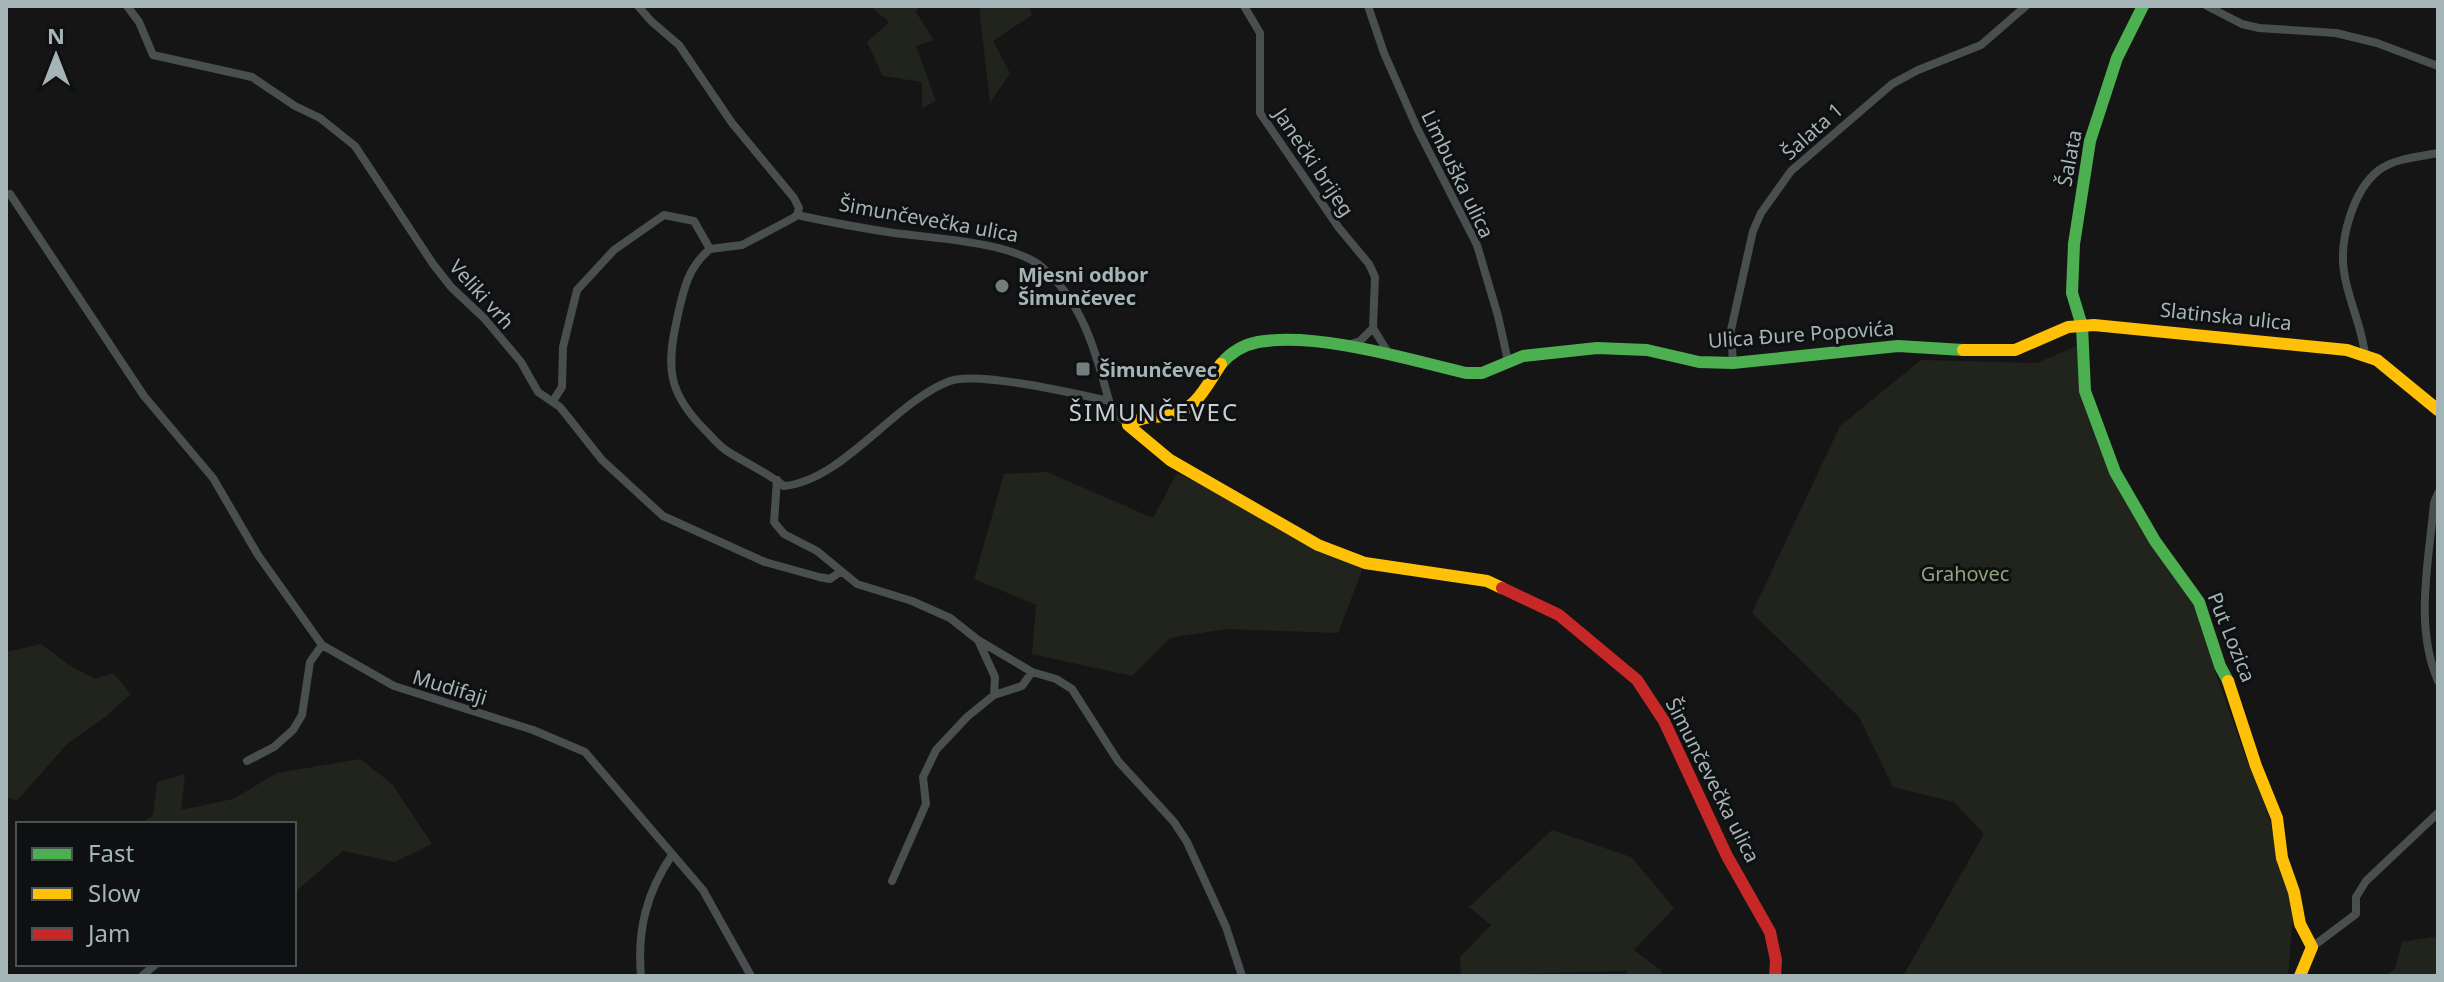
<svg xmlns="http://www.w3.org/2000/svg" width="2444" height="982" font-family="'Noto Sans',sans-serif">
<rect width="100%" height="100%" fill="#151515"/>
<path fill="#20241d" d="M 870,6 L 919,6 L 916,12 L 934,40 L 916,46 L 936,101 L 922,108 L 922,82 L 883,76 L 867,42 L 889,22 Z
M 979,6 L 1029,6 L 1032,15 L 993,41 L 1010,73 L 990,103 Z
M 2079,345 L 2083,403 L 2110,475 L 2203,619 L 2212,662 L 2247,761 L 2260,781 L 2293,912 L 2288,976 L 1903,976 L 1984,834 L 1954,802 L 1893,787 L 1859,717 L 1752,613 L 1840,426 L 1921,360 L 2037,363 Z
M 1047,472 L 1153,518 L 1177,473 L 1365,563 L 1338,633 L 1226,629 L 1170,638 L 1132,676 L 1032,654 L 1036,605 L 974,579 L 1004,474 Z
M 41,644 L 69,665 L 95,679 L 113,673 L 131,694 L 105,717 L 67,744 L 17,801 L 6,796 L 6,652 Z
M 360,759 L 392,784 L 432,844 L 395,862 L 343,851 L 294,893 L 294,824 L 140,824 L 153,815 L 157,782 L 185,774 L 181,810 L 233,799 L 277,773 Z
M 1552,830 L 1631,857 L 1674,908 L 1634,950 L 1662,971 L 1660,976 L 1625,976 L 1628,971 L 1461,975 L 1460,957 L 1491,925 L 1469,907 Z
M 2438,936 L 2438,976 L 2385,976 L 2395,969 L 2402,942 Z"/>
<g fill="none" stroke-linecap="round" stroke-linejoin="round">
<path stroke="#494e4e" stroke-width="8" d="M 127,6 L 139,22 L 153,55 L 252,77 L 295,106 L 320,118 L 355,146 L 433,264 L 451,287 L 484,318 L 521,362 L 538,392 L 560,407 L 602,460 L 663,516 L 765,562 L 819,577 L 830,579 L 840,572
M 638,6 L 651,21 L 679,45 L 732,123 L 794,198 L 799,208 L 797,215 L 793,218 L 742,245 L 710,249 C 687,268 683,292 677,319 C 666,368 668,393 705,430 C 712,437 719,446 727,451 C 746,463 766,472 784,486 C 844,480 895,401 950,381 C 979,371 1076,394 1109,401
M 1244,6 L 1260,33 L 1260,113 L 1339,228 L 1369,264 L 1375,277 L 1373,328 L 1360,341 L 1348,345
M 1368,6 L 1384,53 L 1417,128 L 1477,245 L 1498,316 L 1508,361
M 2207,6 L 2242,24 L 2259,28 L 2336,33 L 2377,43 L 2438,66
M 10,194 L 144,396 L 213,478 L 258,555 L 322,645
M 797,215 C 829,222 861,228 894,233 C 932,238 1012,242 1042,267 C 1082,301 1096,352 1109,401 L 1113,410 L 1128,425
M 1373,328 L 1389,354
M 2365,355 C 2362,326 2348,300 2344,272 C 2339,240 2353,190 2379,170 C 2396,158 2419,157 2438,153
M 1733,363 L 1731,330 L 1753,231 L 1761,213 L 1791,171 L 1892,84 L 1918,70 L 1981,45 L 2026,6
M 553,401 L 562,387 L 563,347 L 577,290 L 614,250 L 664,215 L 694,221 L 710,249
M 777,480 L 774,522 L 784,534 L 817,551 L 857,584 L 912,601 L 950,618 L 978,640 L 1032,672 L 1056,679 L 1072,689 L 1118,761 L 1174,822 L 1187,842 L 1226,927 L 1242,976
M 2438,493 L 2434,503 C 2429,560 2414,626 2438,681
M 978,640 L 995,677 L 994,695
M 247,761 L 274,747 L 293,730 L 302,715 L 310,662 L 322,645 L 394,686 L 533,730 L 585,752 L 703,890 L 751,976
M 892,881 L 926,804 L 923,777 L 936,750 L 967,717 L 994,695 L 1022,686 L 1032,672
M 2312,947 L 2356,914 L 2356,897 L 2366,881 L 2438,813
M 142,976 L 156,964
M 641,976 C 637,931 646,893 672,855"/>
<path stroke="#4caf50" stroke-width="12" d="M 2143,6 L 2117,58 L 2090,141 L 2074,244 L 2072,293 L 2082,326 L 2085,391 L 2115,472 L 2155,541 L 2199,602 L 2220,666 L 2228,681
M 1221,364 C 1231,352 1243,345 1258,342 C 1318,332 1407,359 1466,373 L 1482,373 L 1523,356 L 1597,348 L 1647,350 L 1699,362 L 1733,363 L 1898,346 L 1963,350"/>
<path stroke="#ffc107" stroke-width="12" d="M 1963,350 L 2015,350 L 2068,327 L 2094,325 L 2347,350 L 2377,360 L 2438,410
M 1221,364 C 1206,386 1196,412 1166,416 C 1152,417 1140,417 1128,425 L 1170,460 L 1318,545 L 1365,563 L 1487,581 L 1502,588
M 2228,681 L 2256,766 L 2277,818 L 2282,858 L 2294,892 L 2300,924 L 2312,947 L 2300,976"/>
<path stroke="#c62828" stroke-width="12" d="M 1502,588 L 1559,615 L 1637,680 L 1664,721 L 1727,856 L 1770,932 L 1776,960 L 1775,976"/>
</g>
<g fill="#737d7e" stroke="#0f1011" stroke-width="3">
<circle cx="1002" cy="286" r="8"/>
<rect x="1075" y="361" width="16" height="16" rx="4"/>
</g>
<g text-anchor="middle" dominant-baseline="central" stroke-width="6" stroke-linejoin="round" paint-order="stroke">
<g font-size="20" fill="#a5b5b7" stroke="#0f1011">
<text transform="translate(1812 131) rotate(-42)">Šalata 1</text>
<text transform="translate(2069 158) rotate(-79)">Šalata</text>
<text transform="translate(1314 162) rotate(56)">Janečki brijeg</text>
<text transform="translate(1458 174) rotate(64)">Limbuška ulica</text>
<text transform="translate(929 219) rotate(10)">Šimunčevečka ulica</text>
<text transform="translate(482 294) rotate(48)">Veliki vrh</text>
<text transform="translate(2226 316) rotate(6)">Slatinska ulica</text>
<text transform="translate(1801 334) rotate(-4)">Ulica Đure Popovića</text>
<text transform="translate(2232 637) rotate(68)">Put Lozica</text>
<text transform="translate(450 687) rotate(17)">Mudifaji</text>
<text transform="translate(1713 780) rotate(63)">Šimunčevečka ulica</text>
</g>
<g font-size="20" font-weight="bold" fill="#a5b5b7" stroke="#0f1011" text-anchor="start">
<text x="1018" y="274">Mjesni odbor<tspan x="1018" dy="23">Šimunčevec</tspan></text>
<text x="1099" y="369">Šimunčevec</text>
</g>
<g font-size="20" fill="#90a47a" stroke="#0f1011">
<text x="1965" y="573">Grahovec</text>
</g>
<g font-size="24" letter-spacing="2" fill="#c6d1d3" stroke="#0f1011">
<text x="1154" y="411">ŠIMUNČEVEC</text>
</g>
</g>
<rect width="2444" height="982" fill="none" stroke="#a5b5b7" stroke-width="16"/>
<rect x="16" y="822" width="280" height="144" fill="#0f1011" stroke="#4b5253" stroke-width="2"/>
<rect x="32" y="848" width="40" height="12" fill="#4caf50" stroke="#4b5253" stroke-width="2"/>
<text x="88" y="862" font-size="24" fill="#a5b5b7">Fast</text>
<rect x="32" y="888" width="40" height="12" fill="#ffc107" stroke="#4b5253" stroke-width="2"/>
<text x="88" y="902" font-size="24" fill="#a5b5b7">Slow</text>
<rect x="32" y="928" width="40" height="12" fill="#c62828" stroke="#4b5253" stroke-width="2"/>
<text x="88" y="942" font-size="24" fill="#a5b5b7">Jam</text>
<g transform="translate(56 56)" stroke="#0f1011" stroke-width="6" paint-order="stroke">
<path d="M0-6L14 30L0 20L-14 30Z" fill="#a5b5b7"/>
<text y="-12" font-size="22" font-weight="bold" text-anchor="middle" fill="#a5b5b7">N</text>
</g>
</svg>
